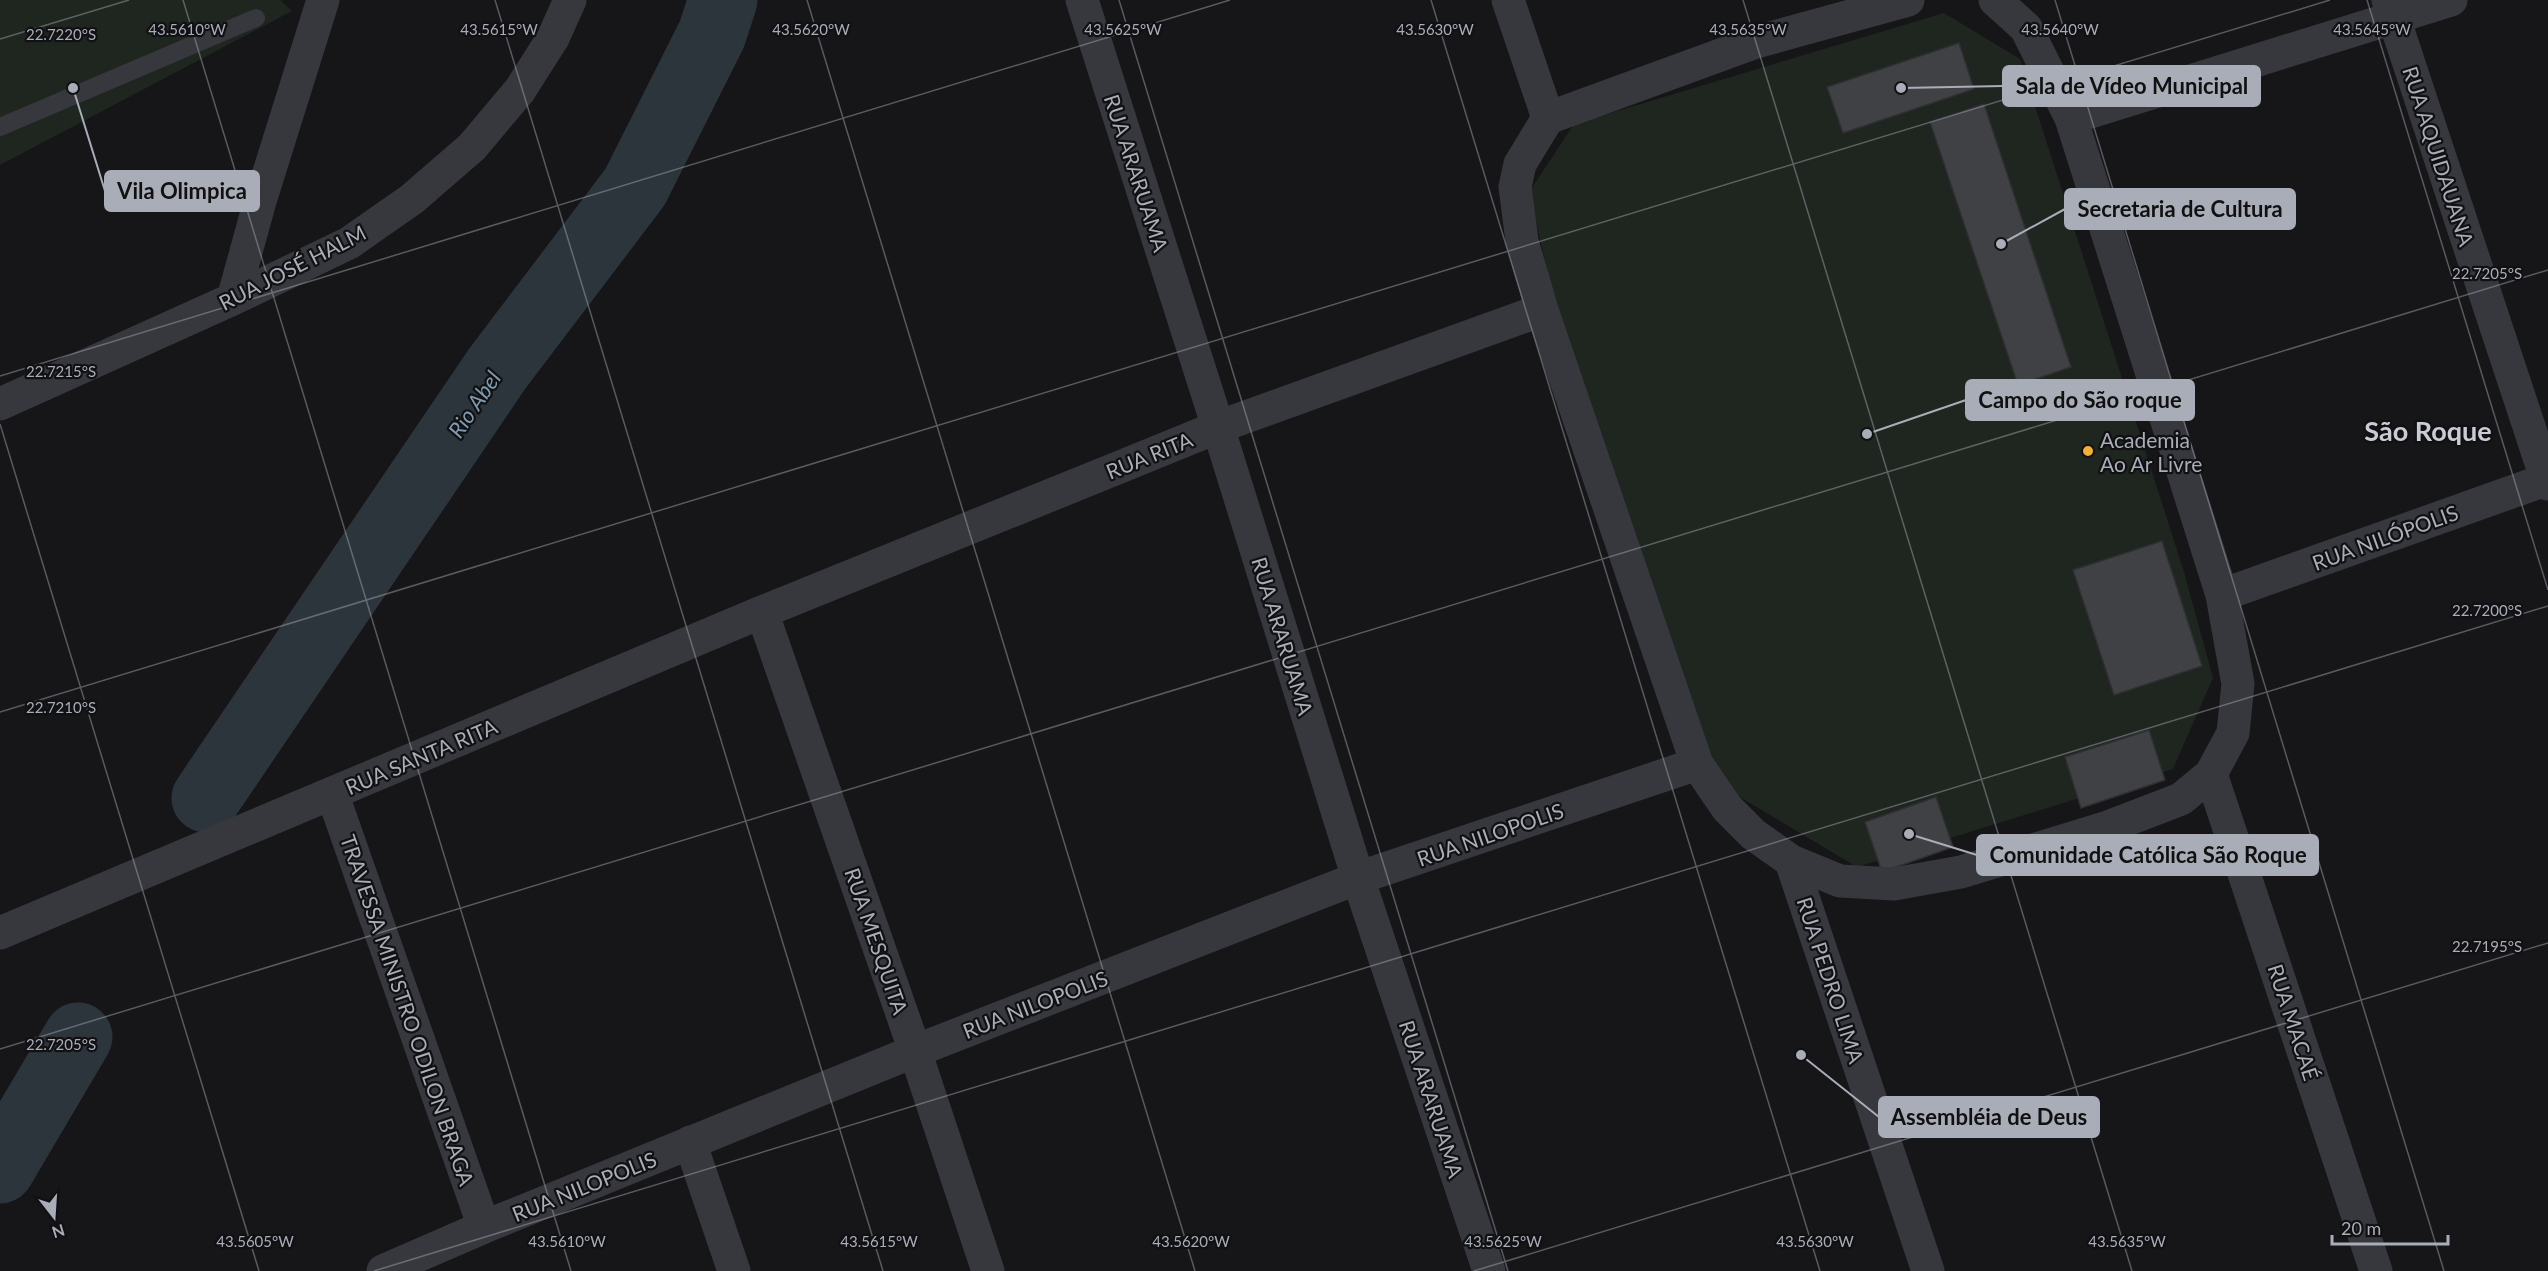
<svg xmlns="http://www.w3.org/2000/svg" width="2548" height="1271" font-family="Lato,sans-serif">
<rect width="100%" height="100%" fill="#161618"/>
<path fill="#1e261f" d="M 0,0 L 280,0 L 292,11 L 0,165 Z
M 1944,13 L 2020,59 L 2184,572 L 2213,678 L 2173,769 L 1857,867 L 1738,796 L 1708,769 L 1553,295 L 1529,192 L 1574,124 Z"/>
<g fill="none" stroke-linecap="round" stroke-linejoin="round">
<path stroke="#2c353c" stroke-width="69" d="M 206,798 L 497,369 L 635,187 L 712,34 L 723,0
M 0,1169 L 78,1037"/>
</g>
<path fill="#404145" stroke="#303034" stroke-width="1.5" d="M 1959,43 L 1974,89 L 1843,133 L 1827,87 Z
M 1984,104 L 2071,367 L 2018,385 L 1930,122 Z
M 2162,541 L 2202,666 L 2114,695 L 2073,570 Z
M 2149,730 L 2165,780 L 2081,808 L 2065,757 Z
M 1936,797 L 1953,847 L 1882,872 L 1865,822 Z"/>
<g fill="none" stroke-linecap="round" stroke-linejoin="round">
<path stroke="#37383d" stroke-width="18" d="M 0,127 L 256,18"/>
<path stroke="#37383d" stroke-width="33" d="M 1082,0 L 1218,427 L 1358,878 L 1489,1271
M 1508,0 L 1548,118
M 1908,0 L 1756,42 L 1548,118 L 1520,164 L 1515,187 L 1522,241 L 1542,310 L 1697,764 L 1727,808 L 1753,834 L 1791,861 L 1840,881 L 1894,884 L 1961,872 L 2108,827 L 2181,799 L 2211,774 L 2233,733 L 2238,684 L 2222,595 L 2071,118 L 2026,28 L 1995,0
M 2388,0 L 2548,484
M 2071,118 L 2451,0
M 233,299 L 260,201 L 323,0
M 0,404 L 233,299 L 349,243 L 412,199 L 472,147 L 520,90 L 553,38 L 570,0
M 2222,595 L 2548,479
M 762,612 L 915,1051 L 988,1271
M 2211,774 L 2376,1271
M 332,793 L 484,1227
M 1791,861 L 1928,1271
M 0,933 L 762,612 L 1115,469 L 1218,427 L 1542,310
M 690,1142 L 734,1271
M 383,1271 L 484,1227 L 915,1051 L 1358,878 L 1697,764"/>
</g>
<path fill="none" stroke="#a8adb8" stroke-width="1.5" stroke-opacity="0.45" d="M 183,0 L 571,1271M 495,0 L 883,1271M 807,0 L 1195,1271M 1119,0 L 1508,1271M 1431,0 L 1820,1271M 1743,0 L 2132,1271M 2055,0 L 2444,1271M 2367,0 L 2548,590M 0,39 L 129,0M 0,376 L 1230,0M 0,424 L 259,1271M 0,712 L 2330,0M 0,1049 L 2548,270M 374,1271 L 2548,606M 1474,1271 L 2548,943"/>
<circle fill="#f2b134" stroke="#111113" stroke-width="2" cx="2088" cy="451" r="6"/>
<g text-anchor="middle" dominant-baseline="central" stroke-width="4.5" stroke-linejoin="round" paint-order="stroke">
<g font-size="21" fill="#a8adb8" stroke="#111113">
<text transform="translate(2439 156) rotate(72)">RUA AQUIDAUANA</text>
<text transform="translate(1137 173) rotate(72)">RUA ARARUAMA</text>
<text transform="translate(292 267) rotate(-27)">RUA JOSÉ HALM</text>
<text transform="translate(1149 455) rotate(-22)">RUA RITA</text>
<text transform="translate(2385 537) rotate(-20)">RUA NILÓPOLIS</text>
<text transform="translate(1283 636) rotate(73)">RUA ARARUAMA</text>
<text transform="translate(421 756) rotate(-23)">RUA SANTA RITA</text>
<text transform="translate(1490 834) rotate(-19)">RUA NILOPOLIS</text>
<text transform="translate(877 941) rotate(71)">RUA MESQUITA</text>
<text transform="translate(1831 980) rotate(72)">RUA PEDRO LIMA</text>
<text transform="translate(1035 1004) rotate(-21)">RUA NILOPOLIS</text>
<text transform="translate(408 1010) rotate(71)">TRAVESSA MINISTRO ODILON BRAGA</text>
<text transform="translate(2294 1022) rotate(72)">RUA MACAÉ</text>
<text transform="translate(1432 1099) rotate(72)">RUA ARARUAMA</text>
<text transform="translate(584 1186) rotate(-22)">RUA NILOPOLIS</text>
</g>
<g font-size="21" fill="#a8adb8" stroke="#111113" text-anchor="start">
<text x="2100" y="439">Academia<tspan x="2100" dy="24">Ao Ar Livre</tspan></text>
</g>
<g font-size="22" font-style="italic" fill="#7f9bb3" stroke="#111113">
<text transform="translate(474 404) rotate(-56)">Rio Abel</text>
</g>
<g font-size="27" font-weight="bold" fill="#c9ccd4" stroke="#111113">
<text x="2428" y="430">São Roque</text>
</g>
</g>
<g font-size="15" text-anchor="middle" fill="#a8adb8" stroke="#111113" stroke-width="4.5" stroke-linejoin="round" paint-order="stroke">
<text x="187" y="35">43.5610°W</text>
<text x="499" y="35">43.5615°W</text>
<text x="811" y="35">43.5620°W</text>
<text x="1123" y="35">43.5625°W</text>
<text x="1435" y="35">43.5630°W</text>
<text x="1748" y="35">43.5635°W</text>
<text x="2060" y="35">43.5640°W</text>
<text x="2372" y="35">43.5645°W</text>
<text x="61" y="40">22.7220°S</text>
<text x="2487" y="279">22.7205°S</text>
<text x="61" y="377">22.7215°S</text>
<text x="2487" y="616">22.7200°S</text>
<text x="61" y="713">22.7210°S</text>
<text x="2487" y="952">22.7195°S</text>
<text x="61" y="1050">22.7205°S</text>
<text x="255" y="1247">43.5605°W</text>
<text x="567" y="1247">43.5610°W</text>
<text x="879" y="1247">43.5615°W</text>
<text x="1191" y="1247">43.5620°W</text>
<text x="1503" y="1247">43.5625°W</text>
<text x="1815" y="1247">43.5630°W</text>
<text x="2127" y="1247">43.5635°W</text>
</g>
<path fill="none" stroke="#a8adb8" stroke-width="2" d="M1901 88L2003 86M73 88L105 191M2001 244L2065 209M1867 434L1966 400M1909 834L1977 855M1801 1055L1879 1117"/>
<g fill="#a8adb8" stroke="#111113" stroke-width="2">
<circle cx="1901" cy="88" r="6"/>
<circle cx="73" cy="88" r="6"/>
<circle cx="2001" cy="244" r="6"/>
<circle cx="1867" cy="434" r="6"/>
<circle cx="1909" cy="834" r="6"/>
<circle cx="1801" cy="1055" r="6"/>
</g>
<g fill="#a8adb8" stroke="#a8adb8" stroke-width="2">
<rect x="2003" y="66" width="257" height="40" rx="6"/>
<rect x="105" y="171" width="154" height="40" rx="6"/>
<rect x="2065" y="189" width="230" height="40" rx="6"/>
<rect x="1966" y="380" width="228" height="40" rx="6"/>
<rect x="1977" y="835" width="341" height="40" rx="6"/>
<rect x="1879" y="1097" width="220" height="40" rx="6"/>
</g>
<g font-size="22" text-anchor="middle" font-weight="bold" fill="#111">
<text x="2132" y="94">Sala de Vídeo Municipal</text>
<text x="182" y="199">Vila Olimpica</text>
<text x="2180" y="217">Secretaria de Cultura</text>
<text x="2080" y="408">Campo do São roque</text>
<text x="2148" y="863">Comunidade Católica São Roque</text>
<text x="1989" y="1125">Assembléia de Deus</text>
</g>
<g transform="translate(54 1217) rotate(163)" stroke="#111113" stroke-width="4.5" paint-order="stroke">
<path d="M0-4.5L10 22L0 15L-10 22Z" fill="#a8adb8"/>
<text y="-9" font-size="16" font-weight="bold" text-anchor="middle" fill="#a8adb8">N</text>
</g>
<path d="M2332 1235v9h116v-9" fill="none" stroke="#a8adb8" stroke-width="3"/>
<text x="2341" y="1235" font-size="18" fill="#a8adb8" stroke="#111113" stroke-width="4.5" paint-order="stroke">20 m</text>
</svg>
